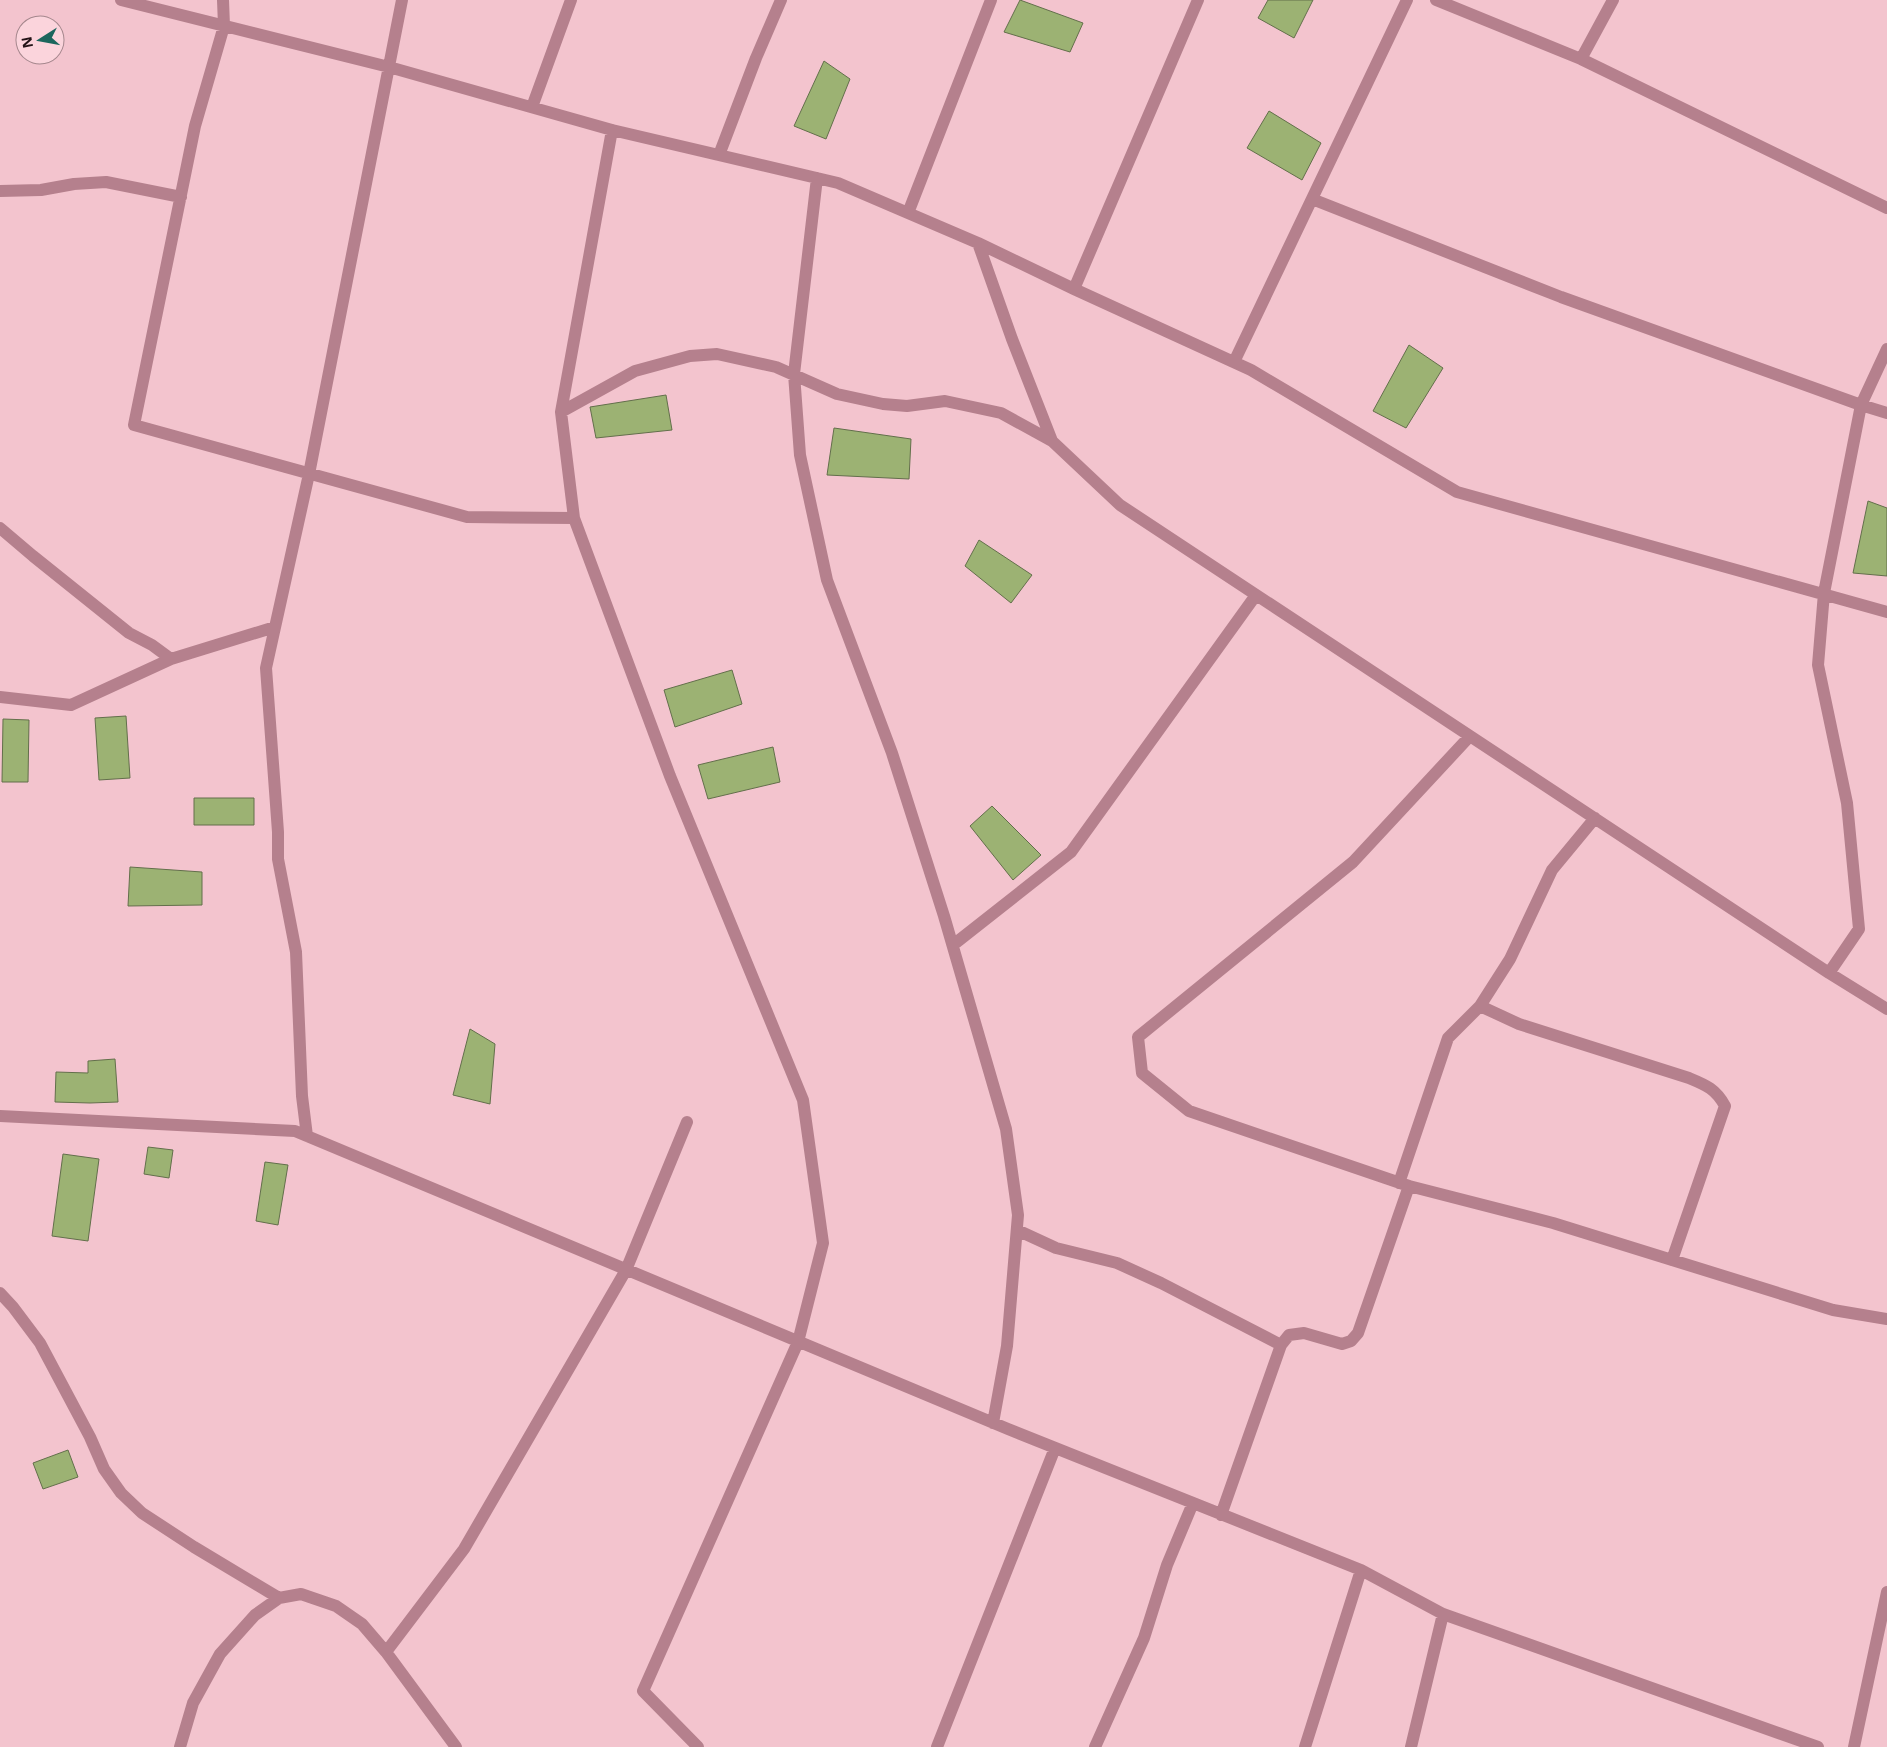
<svg xmlns="http://www.w3.org/2000/svg" width="1887" height="1747" font-family="'Open Sans',sans-serif">
<rect width="100%" height="100%" fill="#f3c4ce"/>
<path fill="#9cb273" stroke="#636f4b" d="M 1020,0 L 1083,23 L 1070,52 L 1004,32 Z
M 1268,0 L 1313,0 L 1294,38 L 1258,18 Z
M 824,61 L 850,79 L 826,139 L 794,126 Z
M 1269,111 L 1321,143 L 1302,180 L 1247,148 Z
M 1409,345 L 1443,368 L 1406,428 L 1373,411 Z
M 666,395 L 672,430 L 596,438 L 590,407 Z
M 834,428 L 911,439 L 909,479 L 827,475 Z
M 1868,501 L 1887,508 L 1887,576 L 1853,573 Z
M 979,540 L 1032,575 L 1011,603 L 965,566 Z
M 732,670 L 742,704 L 675,727 L 664,690 Z
M 126,716 L 130,778 L 99,780 L 95,718 Z
M 3,719 L 29,720 L 28,782 L 2,782 Z
M 773,747 L 780,782 L 708,799 L 698,765 Z
M 194,798 L 254,798 L 254,825 L 194,825 Z
M 992,806 L 1041,855 L 1013,880 L 970,826 Z
M 130,867 L 202,872 L 202,905 L 128,906 Z
M 470,1029 L 495,1044 L 490,1104 L 453,1095 Z
M 115,1059 L 118,1102 L 90,1103 L 55,1102 L 56,1072 L 88,1073 L 88,1061 Z
M 148,1147 L 173,1150 L 169,1178 L 144,1174 Z
M 63,1154 L 99,1159 L 88,1241 L 52,1236 Z
M 265,1162 L 288,1165 L 278,1225 L 256,1221 Z
M 68,1450 L 78,1477 L 43,1489 L 33,1463 Z"/>
<g fill="none" stroke-linecap="round" stroke-linejoin="round">
<path stroke="#b5808d" stroke-width="12" d="M 121,0 L 389,67 L 612,130 L 838,183 L 978,243 L 1012,339 L 1052,441 L 1120,505 L 1829,973 L 1887,1009
M 223,0 L 224,26 L 195,126 L 134,425 L 467,517 L 574,518
M 1436,0 L 1581,59 L 1887,208
M 1581,59 L 1613,0
M 532,107 L 571,0
M 612,130 L 561,412 L 574,518 L 670,776 L 803,1100 L 823,1243 L 798,1342 L 643,1691 L 698,1747
M 719,155 L 756,58 L 781,0
M 817,178 L 794,374 L 800,455 L 827,580 L 892,753 L 944,916 L 1006,1129 L 1018,1215 L 1007,1346 L 993,1423
M 0,191 L 41,190 L 74,184 L 106,182 L 181,197
M 1312,199 L 1561,297 L 1861,405 L 1887,413
M 908,213 L 991,0
M 978,243 L 1074,289 L 1251,370 L 1457,492 L 1887,612
M 1074,289 L 1198,0
M 1234,362 L 1407,0
M 561,412 L 635,371 L 690,356 L 717,354 L 776,367 L 837,394 L 883,404 L 907,406 L 945,401 L 1001,413 L 1052,441
M 0,528 L 33,556 L 129,633 L 152,645 L 171,659
M 0,697 L 71,705 L 171,659 L 275,627
M 1470,736 L 1353,862 L 1138,1037 L 1142,1073 L 1189,1111 L 1409,1186 L 1553,1223 L 1833,1310 L 1887,1319
M 953,945 L 1071,852 L 1256,595
M 1829,973 L 1859,929 L 1847,803 L 1818,665 L 1824,593 L 1861,405 L 1887,349
M 1480,1006 L 1519,1024 L 1689,1078 C 1706,1085 1716,1089 1725,1106 L 1672,1260
M 0,1116 L 295,1131 L 1008,1429 L 1361,1570 L 1443,1614 L 1818,1747
M 307,1136 L 302,1096 L 296,952 L 278,859 L 278,832 L 266,668 L 309,474 L 402,0
M 1399,1183 L 1448,1038 L 1480,1006 L 1510,959 L 1552,870 L 1595,818
M 1017,1230 L 1056,1248 L 1117,1263 L 1161,1283 L 1281,1345
M 0,1293 L 13,1307 L 40,1343 L 90,1437 L 104,1469 L 121,1493 L 142,1513 L 194,1547 L 279,1598
M 1221,1515 L 1281,1345 L 1289,1335 L 1304,1333 L 1342,1344 L 1351,1341 L 1358,1333 L 1409,1186
M 386,1652 L 464,1549 L 626,1270 L 687,1122
M 180,1747 L 193,1703 L 220,1654 L 255,1615 L 279,1598 L 301,1594 L 336,1606 L 362,1624 L 386,1652 L 456,1747
M 937,1747 L 1055,1448
M 1095,1747 L 1144,1638 L 1167,1565 L 1193,1503
M 1305,1747 L 1361,1570
M 1411,1747 L 1443,1614
M 1854,1747 L 1887,1592"/>
</g>
<g transform="translate(40 40) rotate(259)"><circle r="24" fill="#fbd4dc" stroke="#a5878d"/>
<path d="M0-4L9 19L0 12L-9 19Z" fill="#1c665d"/>
<text y="-8" font-size="14" font-weight="bold" text-anchor="middle" fill="#231317">N</text>
</g>
</svg>
